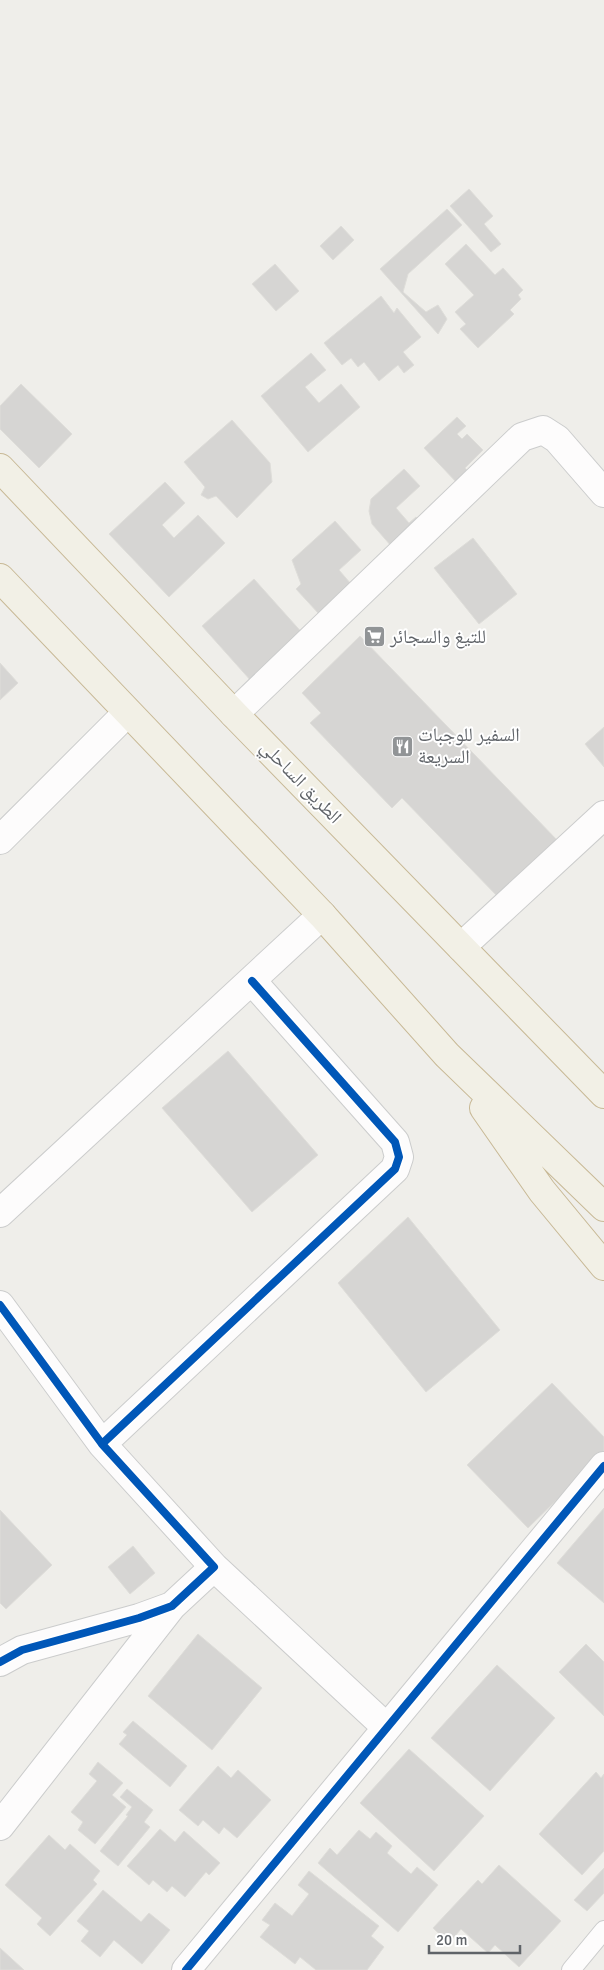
<svg xmlns="http://www.w3.org/2000/svg" width="604" height="1970" font-family="Signika,'Noto Naskh Arabic',sans-serif">
<rect width="100%" height="100%" fill="#efeeea"/>
<path fill="#d6d5d3" stroke="#deddd9" d="M 469,189 L 493,216 L 484,224 L 501,244 L 491,252 L 450,206 Z
M 447,209 L 462,225 L 408,274 L 403,292 L 426,312 L 438,305 L 447,319 L 438,334 L 380,269 Z
M 341,226 L 354,240 L 333,260 L 320,246 Z
M 466,244 L 495,275 L 503,268 L 523,290 L 518,295 L 521,299 L 510,310 L 514,314 L 478,348 L 460,329 L 466,324 L 455,312 L 474,295 L 445,264 Z
M 275,264 L 299,291 L 276,311 L 252,284 Z
M 381,296 L 394,313 L 397,308 L 421,337 L 403,352 L 414,365 L 404,373 L 398,365 L 379,381 L 364,362 L 358,367 L 351,358 L 342,365 L 324,343 Z
M 311,353 L 326,370 L 305,387 L 319,403 L 341,384 L 360,407 L 308,452 L 261,396 Z
M 21,384 L 72,434 L 39,468 L 0,429 L 0,406 Z
M 457,417 L 466,426 L 457,434 L 462,439 L 467,434 L 483,450 L 465,468 L 470,473 L 458,484 L 424,448 Z
M 232,420 L 270,463 L 272,482 L 237,518 L 216,496 L 208,499 L 201,495 L 205,487 L 184,462 Z
M 404,469 L 420,486 L 396,508 L 409,523 L 416,517 L 420,521 L 392,547 L 372,524 L 369,511 L 371,499 Z
M 165,482 L 185,503 L 162,525 L 174,538 L 198,515 L 225,543 L 169,597 L 109,534 Z
M 335,521 L 361,550 L 339,570 L 351,584 L 319,614 L 296,589 L 301,584 L 292,560 Z
M 473,538 L 517,594 L 479,624 L 434,568 Z
M 254,579 L 305,636 L 252,682 L 202,626 Z
M 360,636 L 558,841 L 500,899 L 402,798 L 392,808 L 310,723 L 321,713 L 302,693 Z
M 0,663 L 18,683 L 0,700 Z
M 604,727 L 604,767 L 585,744 Z
M 228,1051 L 318,1155 L 252,1212 L 162,1108 Z
M 408,1217 L 500,1330 L 426,1392 L 338,1283 Z
M 552,1383 L 604,1437 L 604,1454 L 528,1528 L 467,1465 Z
M 604,1508 L 604,1603 L 557,1563 Z
M 0,1510 L 52,1565 L 6,1609 L 0,1603 Z
M 133,1546 L 155,1573 L 130,1594 L 108,1567 Z
M 198,1634 L 262,1688 L 212,1750 L 148,1696 Z
M 586,1644 L 604,1662 L 604,1716 L 559,1672 Z
M 497,1665 L 555,1718 L 490,1791 L 431,1738 Z
M 133,1721 L 187,1766 L 170,1787 L 119,1744 L 127,1735 L 123,1732 Z
M 409,1749 L 484,1816 L 434,1871 L 360,1803 Z
M 98,1762 L 123,1783 L 112,1795 L 126,1807 L 95,1844 L 78,1830 L 83,1822 L 71,1812 L 97,1781 L 89,1774 Z
M 218,1766 L 231,1778 L 238,1770 L 271,1800 L 237,1838 L 224,1827 L 219,1834 L 203,1820 L 198,1826 L 179,1810 Z
M 596,1772 L 601,1778 L 604,1774 L 604,1851 L 582,1875 L 539,1834 Z
M 127,1789 L 153,1810 L 144,1822 L 150,1827 L 118,1866 L 100,1851 L 128,1816 L 126,1815 L 132,1807 L 120,1797 Z
M 160,1829 L 175,1842 L 184,1831 L 220,1863 L 209,1875 L 206,1872 L 185,1897 L 172,1886 L 167,1892 L 153,1880 L 149,1885 L 127,1866 Z
M 359,1830 L 370,1839 L 376,1832 L 392,1846 L 387,1853 L 411,1874 L 417,1867 L 438,1885 L 398,1932 L 318,1863 L 330,1848 L 337,1855 Z
M 49,1835 L 65,1850 L 70,1844 L 100,1871 L 93,1880 L 97,1884 L 50,1936 L 37,1924 L 42,1918 L 5,1885 Z
M 499,1865 L 561,1921 L 519,1967 L 495,1945 L 488,1953 L 461,1929 L 449,1943 L 433,1928 L 478,1880 L 482,1884 Z
M 604,1868 L 604,1893 L 587,1911 L 574,1900 Z
M 309,1871 L 379,1926 L 371,1936 L 384,1947 L 367,1970 L 316,1970 L 300,1957 L 295,1964 L 260,1937 L 270,1925 L 262,1920 L 275,1903 L 292,1916 L 309,1894 L 298,1885 Z
M 103,1890 L 141,1922 L 149,1913 L 170,1930 L 142,1964 L 114,1940 L 100,1957 L 81,1941 L 89,1931 L 77,1921 Z
M 0,1948 L 24,1970 L 0,1970 Z"/>
<g fill="none" stroke-linecap="round" stroke-linejoin="round">
<defs>
<path id="service" d="M 571,1970 L 604,1930"/>
<path id="minor" d="M 234,714 L 522,437 L 543,430 L 557,439 L 604,493
M 0,840 L 127,713
M 461,947 L 604,815
M 0,1213 L 322,915
M 0,1305 L 102,1444 L 214,1567 L 172,1606 L 139,1618 L 22,1650 L 0,1662
M 102,1444 L 395,1169 L 399,1157 L 395,1142 L 252,981
M 214,1567 L 386,1727
M 0,1826 L 172,1606
M 186,1970 L 604,1466"/>
<path id="trunk" d="M 0,468 L 234,714 L 604,1094
M 0,578 L 322,915 L 447,1055 L 604,1207
M 484,1108 L 542,1191 L 604,1266"/>
</defs>
<use href="#service" stroke="#cbcccc" stroke-width="20"/>
<use href="#minor" stroke="#cbcccc" stroke-width="30"/>
<use href="#trunk" stroke="#c8b996" stroke-width="30"/>
<use href="#service" stroke="#fdfcfc" stroke-width="18"/>
<use href="#minor" stroke="#fdfcfc" stroke-width="28"/>
<use href="#trunk" stroke="#f2f0e6" stroke-width="28"/>
<defs>
<path id="cycleway" d="M 0,1305 L 102,1444 L 214,1567 L 172,1606 L 139,1618 L 22,1650 L 0,1662
M 102,1444 L 395,1169 L 399,1157 L 395,1142 L 252,981
M 186,1970 L 604,1466"/>
</defs>
<use href="#cycleway" stroke="#fff" stroke-width="11"/>
<use href="#cycleway" stroke="#0057b8" stroke-width="8"/>
</g>
<defs>
<symbol id="supermarket-square" viewBox="-11 -11 22 22"><rect x="-9" y="-9" width="18" height="18" rx="4" fill="#919496" stroke="#fff"/><path d="M-6-5.5h2.5l.6 2H6L4.5 2H-2.5L-4.4-4H-6ZM-1.5 3.2a1.3 1.3 0 1 0 .1 0ZM3 3.2a1.3 1.3 0 1 0 .1 0Z" fill="#fff"/></symbol>
<symbol id="restaurant-square" viewBox="-11 -11 22 22"><rect x="-9" y="-9" width="18" height="18" rx="4" fill="#919496" stroke="#fff"/><path d="M-5-6h1v4h1v-4h1v4h1v-4h1v5L-1.5 .5V6h-2V.5L-5-1ZM5-6V6H3V1.5H1.5Q1.5-4 5-6Z" fill="#fff"/></symbol>
</defs>
<g fill-rule="evenodd">
<use href="#supermarket-square" x="362" y="624" width="25" height="25"/>
<use href="#restaurant-square" x="390" y="734" width="25" height="25"/>
</g>
<g text-anchor="middle" dominant-baseline="central" stroke-width="4" stroke-linejoin="round" paint-order="stroke">
<g font-size="19" fill="#5f6368" stroke="#fff" text-anchor="start">
<text x="390" y="637">للتيغ والسجائر</text>
<text x="418" y="735">السفير للوجبات<tspan x="418" dy="22">السريعة</tspan></text>
</g>
<g font-size="19" fill="#5f6368" stroke="#fff">
<text transform="translate(301 782) rotate(46)">الطريق الساحلي</text>
</g>
</g>
<path d="M429 1945v8h91v-8" fill="none" stroke="#5f6368" stroke-width="2.5"/>
<text x="436" y="1945" font-size="15" fill="#5f6368" stroke="#ffffff" stroke-width="4" paint-order="stroke">20 m</text>
</svg>
